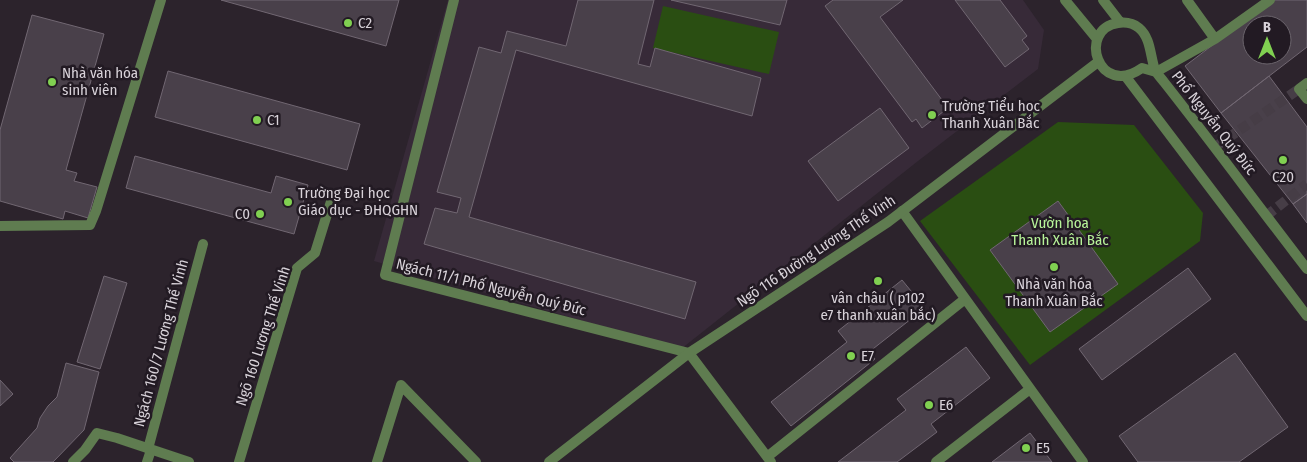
<svg xmlns="http://www.w3.org/2000/svg" width="1307" height="462" font-family="'Fira Sans Condensed',sans-serif">
<rect width="100%" height="100%" fill="#2c232c"/>
<path fill="#372a38" d="M 448,0 L 1023,0 L 1044,30 L 1038,69 L 918,161 L 681,349 L 374,261 Z"/>
<path fill="#2a4e12" d="M 663,6 L 779,32 L 769,74 L 653,48 Z
M 1058,122 L 1134,125 L 1203,213 L 1200,241 L 1030,365 L 920,221 Z"/>
<path fill="#49404a" stroke="#716772" fill-rule="evenodd" d="M 221,0 L 399,0 L 386,46 Z
M 578,0 L 654,0 L 638,64 L 650,67 L 655,48 L 761,78 L 752,116 L 516,50 L 469,217 L 696,282 L 685,319 L 424,244 L 435,208 L 457,213 L 461,198 L 437,192 L 479,47 L 501,53 L 507,31 L 566,46 Z
M 671,0 L 787,0 L 780,25 Z
M 833,0 L 903,0 L 880,17 L 948,108 L 922,128 L 916,119 L 912,122 L 825,6 Z
M 955,0 L 1000,0 L 1027,36 L 1022,40 L 1029,49 L 1005,67 Z
M 1272,0 L 1307,0 L 1307,47 L 1221,113 L 1185,66 ZM 1252,25 L 1282,25 L 1282,55 L 1252,55 Z
M 32,15 L 104,34 L 66,170 L 77,173 L 74,181 L 97,187 L 88,218 L 65,211 L 63,219 L 0,201 L 0,130 Z
M 168,71 L 360,124 L 347,170 L 155,117 Z
M 1269,76 L 1307,127 L 1307,194 L 1293,204 L 1221,113 Z
M 880,108 L 909,148 L 838,201 L 808,161 Z
M 135,156 L 271,193 L 276,176 L 308,185 L 294,234 L 126,188 Z
M 1307,194 L 1307,223 L 1293,204 Z
M 1058,201 L 1118,284 L 1050,332 L 990,250 Z
M 1188,268 L 1211,299 L 1102,380 L 1079,349 Z
M 104,276 L 127,283 L 100,369 L 77,362 Z
M 902,280 L 925,308 L 869,352 L 875,359 L 791,426 L 771,402 L 847,342 L 838,331 Z
M 966,347 L 990,378 L 931,424 L 937,432 L 897,462 L 838,462 L 906,410 L 897,399 Z
M 1235,353 L 1288,427 L 1239,462 L 1138,462 L 1119,436 Z
M 66,363 L 99,372 L 84,430 L 53,462 L 14,462 L 10,458 L 37,428 L 40,418 L 48,406 L 57,397 Z
M 0,380 L 13,394 L 0,406 Z
M 1030,433 L 1052,462 L 992,462 Z"/>
<g fill="none" stroke-linecap="round" stroke-linejoin="round">
<path stroke="#463d46" stroke-width="10" stroke-dasharray="10 5" stroke-linecap="butt" d="M 1215,147 L 1299,89
M 1266,216 L 1307,184"/>
<path stroke="#5f7c50" stroke-width="10" d="M 454,0 L 385,275 L 689,353 L 771,462
M 1187,0 L 1215,39
M 1156,72 L 1215,39 L 1270,0
M 902,211 L 1083,462
M 0,226 L 90,225 L 96,211 L 161,0
M 148,449 L 203,244
M 767,457 L 965,299
M 73,462 L 85,450 L 97,433 L 117,438 L 189,462
M 147,462 L 151,450
M 239,462 L 297,268 L 315,253 L 333,195
M 377,462 L 401,385 L 476,462
M 936,462 L 1030,389"/>
<path stroke="#5f7c50" stroke-width="10" d="M 1307,83 L 1299,89 L 1307,99"/>
<path stroke="#5f7c50" stroke-width="10" d="M 1065,0 L 1097,39
M 1103,0 L 1120,22
M 1156,72 L 1142,68 C 1098,99 1077,29 1118,23 C 1125,22 1133,23 1139,28 C 1151,38 1150,56 1155,70 C 1157,74 1161,78 1164,82 C 1213,144 1259,207 1307,269
M 1126,77 L 1307,316
M 549,462 L 689,353 L 888,222 L 1098,62"/>
</g>
<g fill="#80d051" stroke="#221a23" stroke-width="2">
<circle cx="348" cy="23" r="5"/>
<circle cx="52" cy="82" r="5"/>
<circle cx="932" cy="115" r="5"/>
<circle cx="257" cy="120" r="5"/>
<circle cx="1283" cy="160" r="5"/>
<circle cx="288" cy="202" r="5"/>
<circle cx="260" cy="214" r="5"/>
<circle cx="1054" cy="267" r="5"/>
<circle cx="878" cy="281" r="5"/>
<circle cx="851" cy="356" r="5"/>
<circle cx="929" cy="405" r="5"/>
<circle cx="1026" cy="448" r="5"/>
</g>
<g text-anchor="middle" dominant-baseline="central" stroke-width="5" stroke-linejoin="round" paint-order="stroke">
<g font-size="15" fill="#d8d2d9" stroke="#221a23" text-anchor="start">
<text x="358" y="23">C2</text>
<text x="62" y="73">Nhà văn hóa<tspan x="62" dy="17">sinh viên</tspan></text>
<text x="942" y="106">Trường Tiểu học<tspan x="942" dy="17">Thanh Xuân Bắc</tspan></text>
<text x="267" y="120">C1</text>
<text x="1283" y="177" text-anchor="middle">C20</text>
<text x="298" y="193">Trường Đại học<tspan x="298" dy="17">Giáo dục - ĐHQGHN</tspan></text>
<text x="250" y="214" text-anchor="end">C0</text>
<text x="1054" y="284" text-anchor="middle">Nhà văn hóa<tspan x="1054" dy="17">Thanh Xuân Bắc</tspan></text>
<text x="878" y="298" text-anchor="middle">vân châu ( p102<tspan x="878" dy="17">e7 thanh xuân bắc)</tspan></text>
<text x="861" y="356">E7</text>
<text x="939" y="405">E6</text>
<text x="1036" y="448">E5</text>
</g>
<g font-size="15" fill="#d8d2d9" stroke="#221a23">
<text transform="translate(1214 123) rotate(52)">Phố Nguyễn Quý Đức</text>
<text transform="translate(816 251) rotate(-34)">Ngõ 116 Đường Lương Thế Vinh</text>
<text transform="translate(491 287) rotate(14)">Ngách 11/1 Phố Nguyễn Quý Đức</text>
<text transform="translate(263 336) rotate(-72)">Ngõ 160 Lương Thế Vinh</text>
<text transform="translate(161 343) rotate(-75)">Ngách 160/7 Lương Thế Vinh</text>
</g>
<g font-size="15" fill="#b7f399" stroke="#221a23">
<text x="1060" y="223">Vườn hoa<tspan x="1060" dy="17">Thanh Xuân Bắc</tspan></text>
</g>
</g>
<g transform="translate(1267 40)"><circle r="24" fill="#221a23" stroke="#6b646c"/>
<path d="M0-4L9 19L0 12L-9 19Z" fill="#80d051"/>
<text y="-8" font-size="14" font-weight="bold" text-anchor="middle" fill="#d8d2d9">B</text>
</g>
</svg>
